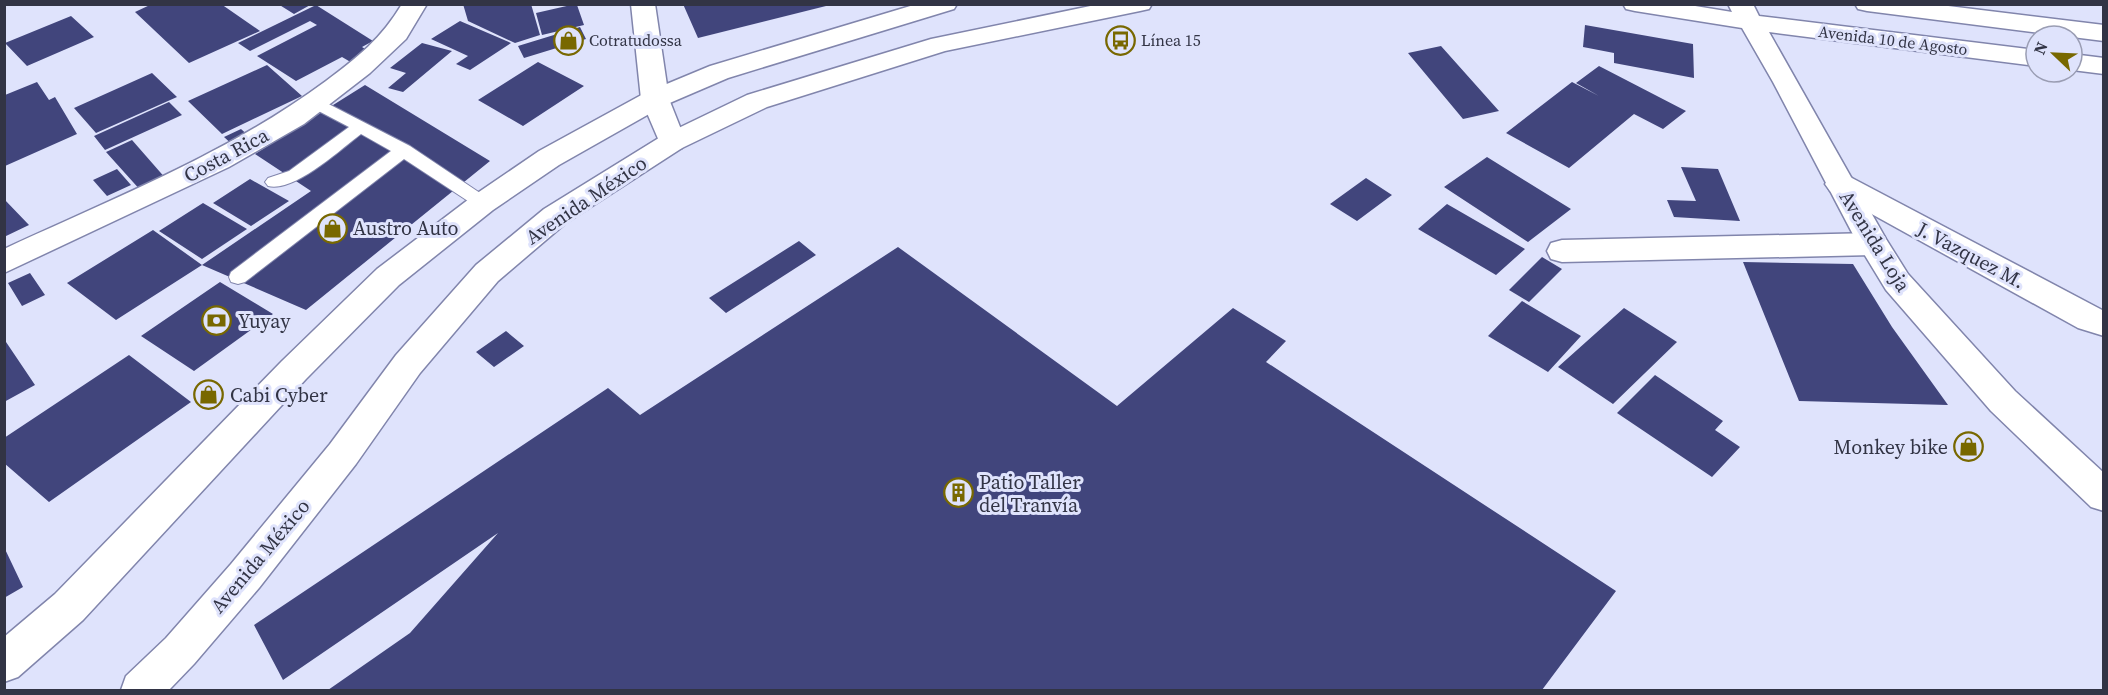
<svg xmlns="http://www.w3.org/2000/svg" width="2108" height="695" font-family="'Source Serif 4',serif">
<rect width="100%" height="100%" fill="#dfe3fc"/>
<path fill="#41457c" d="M 152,4 L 221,4 L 260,31 L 189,63 L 135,12 Z
M 278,4 L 312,4 L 294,14 Z
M 463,4 L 531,4 L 540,35 L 515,43 L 468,21 Z
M 683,4 L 830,4 L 830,5 L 698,38 Z
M 316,5 L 373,41 L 362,47 L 373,54 L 354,64 L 342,57 L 296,81 L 257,56 L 317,25 L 310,21 L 250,51 L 238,43 Z
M 571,5 L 577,5 L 584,25 L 542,35 L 536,13 Z
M 71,16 L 94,37 L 27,66 L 5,43 Z
M 460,21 L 511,43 L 470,70 L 456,64 L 468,56 L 431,39 Z
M 1585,25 L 1693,44 L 1694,78 L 1614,63 L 1614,53 L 1583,47 Z
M 580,27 L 586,39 L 524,58 L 518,46 Z
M 422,43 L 452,51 L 403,92 L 388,88 L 406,73 L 390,68 Z
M 1441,46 L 1499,111 L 1463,119 L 1408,53 Z
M 538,62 L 584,86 L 523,126 L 478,100 Z
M 267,65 L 302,96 L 222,134 L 188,101 Z
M 1599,66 L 1686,111 L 1663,129 L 1634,114 L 1569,168 L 1506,133 L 1572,82 L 1599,96 L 1576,83 Z
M 152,73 L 177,97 L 96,133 L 74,108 Z
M 37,82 L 49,100 L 55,97 L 77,134 L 5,166 L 5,95 Z
M 365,85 L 490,161 L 306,310 L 202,265 L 311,191 L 255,154 Z
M 169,102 L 182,115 L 105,150 L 94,136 Z
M 241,129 L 252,139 L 235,147 L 224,137 Z
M 132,140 L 167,180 L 142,192 L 106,152 Z
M 1487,157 L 1571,209 L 1528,242 L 1444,187 Z
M 1681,167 L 1718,169 L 1740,221 L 1674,217 L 1667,200 L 1696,201 Z
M 117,169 L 131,185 L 107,196 L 93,180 Z
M 1366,178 L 1392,195 L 1357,221 L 1330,204 Z
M 250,179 L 289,201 L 251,226 L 213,203 Z
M 4,199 L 29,225 L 4,237 Z
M 203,203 L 247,229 L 202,259 L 159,231 Z
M 1447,204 L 1525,249 L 1496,275 L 1418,229 Z
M 153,230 L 202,265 L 116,320 L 67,283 Z
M 799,241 L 816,255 L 726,313 L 709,298 Z
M 898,247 L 1117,406 L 1233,308 L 1286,341 L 1266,362 L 1616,591 L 1542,690 L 328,690 L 410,633 L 498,533 L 283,680 L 254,625 L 608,388 L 640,415 Z
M 1542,257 L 1562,269 L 1529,302 L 1509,290 Z
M 1743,262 L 1853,264 L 1892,327 L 1948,405 L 1799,401 Z
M 30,273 L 45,295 L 22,306 L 8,283 Z
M 220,282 L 273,314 L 194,371 L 141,336 Z
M 1522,301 L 1581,336 L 1548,372 L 1488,336 Z
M 1624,308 L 1677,342 L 1613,404 L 1558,367 Z
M 506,331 L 524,346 L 494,367 L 476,352 Z
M 4,339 L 35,385 L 4,402 Z
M 129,355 L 191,402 L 49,502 L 4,463 L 4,438 Z
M 1655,375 L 1723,421 L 1715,430 L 1740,447 L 1712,477 L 1617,413 Z
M 4,547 L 23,587 L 4,598 Z"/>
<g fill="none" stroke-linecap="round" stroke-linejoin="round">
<defs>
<path id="lane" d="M 315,97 L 410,146 L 489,199 L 492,203 L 489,207 L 477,207 L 404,159 L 245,282 L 238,284 L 231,282 L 229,277 L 231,272 L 391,151 L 361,134 C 341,149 294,193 268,186 L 265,182 L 268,178 L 289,171 L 349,127 L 309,106 L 307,102 Z"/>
<path id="street" d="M 402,4 L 427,4 L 406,39 L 370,73 L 304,124 L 229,167 L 4,273 L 4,249 C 114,198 229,153 326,81 C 358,57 381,39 402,4 Z
M 631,4 L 655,4 L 669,99 L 686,142 L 682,148 L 672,151 L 662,148 L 641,99 Z
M 1840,174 L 1850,177 L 2104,311 L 2104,336 L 2078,328 L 1830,191 L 1825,184 L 1830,177 Z
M 1873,233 L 1884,236 L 1888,244 L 1884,252 L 1873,255 L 1562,262 L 1551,259 L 1547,251 L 1551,243 L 1562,240 Z"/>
<path id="secondary" d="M 917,4 L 957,4 L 954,9 L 728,78 L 665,105 L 559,165 L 493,210 L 399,285 L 306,379 L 83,620 L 18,677 L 4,682 L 4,637 L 55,594 L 282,361 L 377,269 L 473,196 L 539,151 L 645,93 L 710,66 Z
M 1100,4 L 1152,4 L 1149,9 L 1140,11 L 945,51 L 767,107 L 682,148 L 566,223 L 498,281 L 420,373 L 356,464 L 259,588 L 194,664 L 169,690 L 121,690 L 126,676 L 166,638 L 231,564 L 330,444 L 396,355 L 476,265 L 544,209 L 662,136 L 747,95 L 931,39 Z
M 1623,4 L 1683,4 L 1732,12 L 1728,4 L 1753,4 L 1759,16 L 2036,50 L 2036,66 L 1769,32 L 1886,239 L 1908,274 L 2015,391 L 2104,473 L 2104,511 L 2091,507 L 1991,411 L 1886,290 L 1858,244 L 1773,82 L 1742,28 L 1635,11 L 1626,9 Z
M 1855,4 L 1932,4 L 2104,25 L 2104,41 L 1867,11 L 1858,9 Z
M 2072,54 L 2104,58 L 2104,74 L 2072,70 Z"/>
</defs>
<use href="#lane" stroke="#8185ac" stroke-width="2"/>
<use href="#street" stroke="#8185ac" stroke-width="3"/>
<use href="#secondary" stroke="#8185ac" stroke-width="3"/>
<use href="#lane" fill="#fff" fill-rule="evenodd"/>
<use href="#street" fill="#fff" fill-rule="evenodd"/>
<use href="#secondary" fill="#fff" fill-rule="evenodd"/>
</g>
<defs>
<symbol id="shop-ring" viewBox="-11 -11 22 22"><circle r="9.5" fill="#dfe3fc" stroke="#786800" stroke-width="1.5"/><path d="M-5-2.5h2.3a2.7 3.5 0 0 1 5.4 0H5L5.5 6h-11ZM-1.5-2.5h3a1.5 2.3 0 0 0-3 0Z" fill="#786800"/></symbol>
<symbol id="bus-ring" viewBox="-11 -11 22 22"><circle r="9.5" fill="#dfe3fc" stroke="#786800" stroke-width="1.5"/><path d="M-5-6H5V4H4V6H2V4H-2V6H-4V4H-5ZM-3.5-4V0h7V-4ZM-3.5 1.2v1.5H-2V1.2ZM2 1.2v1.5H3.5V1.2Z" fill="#786800"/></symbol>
<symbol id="bank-ring" viewBox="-11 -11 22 22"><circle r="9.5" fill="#dfe3fc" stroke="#786800" stroke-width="1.5"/><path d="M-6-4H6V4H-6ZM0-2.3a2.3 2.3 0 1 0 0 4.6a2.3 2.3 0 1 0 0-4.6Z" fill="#786800"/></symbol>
<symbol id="building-ring" viewBox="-11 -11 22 22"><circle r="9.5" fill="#dfe3fc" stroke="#786800" stroke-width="1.5"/><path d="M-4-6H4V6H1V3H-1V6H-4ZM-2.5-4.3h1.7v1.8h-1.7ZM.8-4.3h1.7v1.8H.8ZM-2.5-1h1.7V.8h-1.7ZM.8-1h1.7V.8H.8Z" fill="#786800"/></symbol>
</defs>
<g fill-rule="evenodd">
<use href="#shop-ring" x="552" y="24" width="33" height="33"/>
<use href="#bus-ring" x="1104" y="24" width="33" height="33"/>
<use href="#shop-ring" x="316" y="212" width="33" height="33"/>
<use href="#bank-ring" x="200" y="304" width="33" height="33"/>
<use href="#shop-ring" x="192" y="378" width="33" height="33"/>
<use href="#shop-ring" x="1952" y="430" width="33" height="33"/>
<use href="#building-ring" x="942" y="476" width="33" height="33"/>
</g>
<g text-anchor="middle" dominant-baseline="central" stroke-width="6" stroke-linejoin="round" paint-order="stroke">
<g font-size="16" fill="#323445" stroke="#dfe3fc" text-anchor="start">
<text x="589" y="40">Cotratudossa</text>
<text x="1141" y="40">Línea 15</text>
</g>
<g font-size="16" fill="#323445" stroke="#dfe3fc">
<text transform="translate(1893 40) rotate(7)">Avenida 10 de Agosto</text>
</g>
<g font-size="20" fill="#323445" stroke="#dfe3fc">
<text transform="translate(226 155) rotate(-28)">Costa Rica</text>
<text transform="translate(586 200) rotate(-34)">Avenida México</text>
<text transform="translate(1875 241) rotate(58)">Avenida Loja</text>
<text transform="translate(1971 255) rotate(28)">J. Vazquez M.</text>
<text transform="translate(260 556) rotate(-50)">Avenida México</text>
</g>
<g font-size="20" fill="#323445" stroke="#dfe3fc" text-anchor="start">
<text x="353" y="228">Austro Auto</text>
<text x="238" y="321">Yuyay</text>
<text x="230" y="395">Cabi Cyber</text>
<text x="1948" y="447" text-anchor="end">Monkey bike</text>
<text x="979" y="482">Patio Taller<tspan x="979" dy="23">del Tranvía</tspan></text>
</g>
</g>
<rect width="2108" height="695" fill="none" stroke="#323445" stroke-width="12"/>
<g transform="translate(2054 54) rotate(293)"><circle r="28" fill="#dfe3fc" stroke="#9a9db3" stroke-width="1.5"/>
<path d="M0-4.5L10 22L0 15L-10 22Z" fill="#786800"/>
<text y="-9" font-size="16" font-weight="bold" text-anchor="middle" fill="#323445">N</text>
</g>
</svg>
